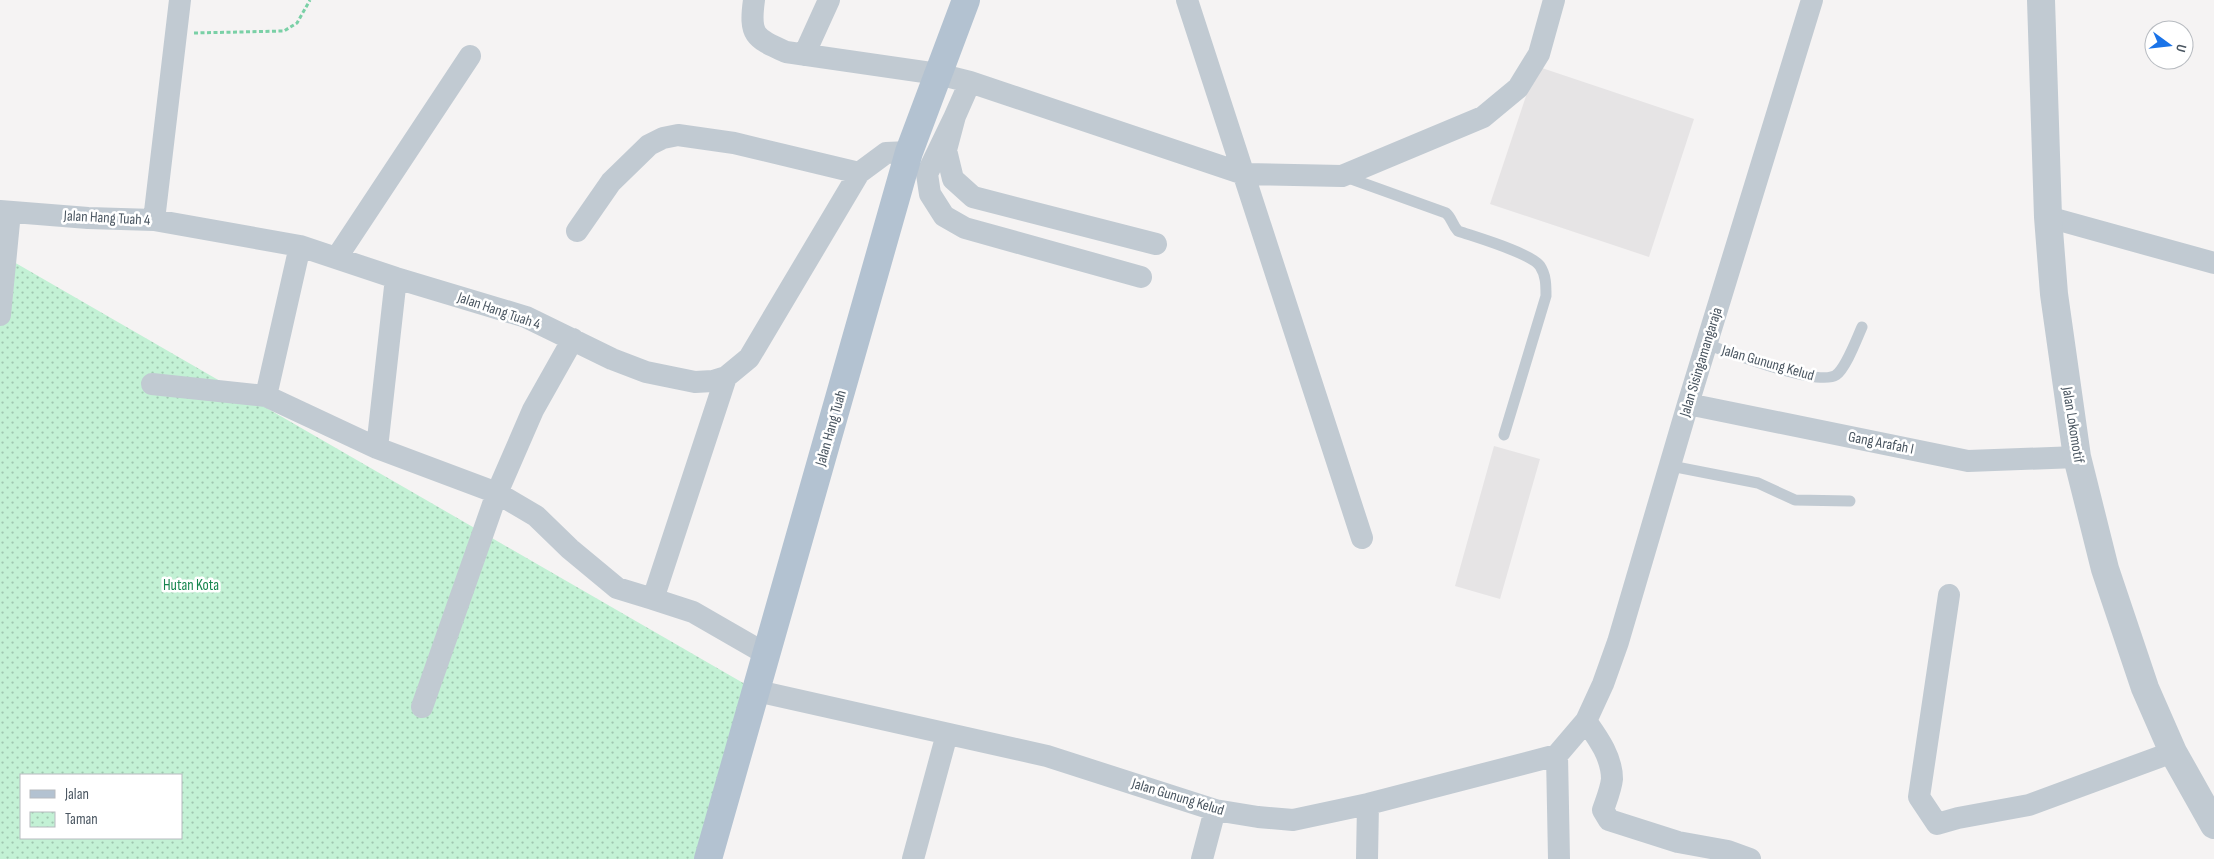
<svg xmlns="http://www.w3.org/2000/svg" width="2214" height="859" font-family="'Sofia Sans Condensed',sans-serif">
<defs>
<pattern id="park-dots" width="8" height="8" patternUnits="userSpaceOnUse" patternTransform="scale(1.25)"><rect width="8" height="8" fill="#c3f1d5"/><path d="M2 2h.1M6 6h.1" fill="none" stroke="#a0c6b0" stroke-width="1.8" stroke-linecap="round"/></pattern>
</defs>
<rect width="100%" height="100%" fill="#f5f3f3"/>
<path fill="#e6e4e5" d="M 1536,66 L 1694,119 L 1649,257 L 1490,204 Z
M 1494,446 L 1540,459 L 1500,599 L 1455,586 Z"/>
<path fill="url(#park-dots)" fill-rule="evenodd" d="M 0,254 L 757,691 L 705,859 L 0,859 ZM 21,775 L 181,775 L 181,838 L 21,838 Z"/>
<g fill="none" stroke-linecap="round" stroke-linejoin="round">
<path stroke="#7ad0a6" stroke-width="3" stroke-dasharray="4 2.5" stroke-linecap="butt" d="M 194,33 L 284,31 L 297,23 L 310,0"/>
<path stroke="#c1cad2" stroke-width="11" d="M 1343,176 L 1446,213 C 1452,218 1452,225 1458,231 C 1475,237 1531,253 1540,266 C 1546,275 1546,285 1546,296 L 1504,435
M 1706,344 C 1729,352 1818,387 1836,375 C 1846,368 1857,338 1862,327
M 1671,466 L 1758,483 L 1795,500 L 1850,501"/>
<path stroke="#c1cad2" stroke-width="22" d="M 754,0 C 749,36 755,38 786,52 L 938,74 L 970,82 L 1244,174 L 1342,176 L 1483,117 L 1518,88 L 1539,54 L 1554,0
M 1187,0 L 1362,538
M 804,55 L 829,0
M 970,82 L 955,116 L 946,150 L 953,179 L 973,197 L 1156,244
M 955,116 L 927,174 L 930,194 L 944,216 L 965,228 L 1141,277
M 0,211 L 88,218 L 154,220 L 300,246 L 396,278 L 526,317 L 612,359 L 646,372 L 695,382 L 713,381 L 726,377 L 749,358 L 859,173 L 886,153 L 909,152
M 2048,217 L 2214,263
M 154,220 L 180,0
M 577,231 L 611,182 L 649,145 L 663,138 L 678,135 L 734,143 L 859,173
M 337,257 L 470,56
M 0,315 L 10,212
M 726,377 L 653,599 L 693,612 L 766,654
M 152,384 L 266,396 L 377,448 L 497,493 L 536,516 L 570,549 L 617,588 L 653,599
M 266,396 L 300,246
M 1688,404 L 1968,461 L 2077,457
M 377,448 L 396,278
M 1949,595 L 1919,797 L 1937,824 L 1958,818 L 2029,805 L 2173,752
M 757,691 L 1047,756 L 1215,810 L 1258,817 L 1293,820 L 1368,804 L 1557,755 L 1586,721 L 1603,684 L 1618,642 L 1688,404 L 1812,0
M 422,707 L 497,493 L 533,410 L 573,339
M 1586,721 C 1598,738 1612,757 1612,779 C 1611,789 1606,801 1603,810 L 1609,820 L 1678,842 L 1728,851 L 1750,859
M 1557,755 L 1559,859
M 913,859 L 947,734
M 1202,859 L 1215,810
M 1367,859 L 1368,804"/>
<path stroke="#c1cad2" stroke-width="28" d="M 2041,0 L 2048,217 L 2054,294 L 2077,457 L 2105,569 L 2145,688 L 2173,752 L 2214,825"/>
<path stroke="#b3c2d1" stroke-width="28" d="M 708,859 L 909,152 L 966,0"/>
</g>
<g text-anchor="middle" dominant-baseline="central" stroke-width="5" stroke-linejoin="round" paint-order="stroke">
<g font-size="15" fill="#4a5661" stroke="#fff">
<text transform="translate(107 218) rotate(3)">Jalan Hang Tuah 4</text>
<text transform="translate(499 311) rotate(19)">Jalan Hang Tuah 4</text>
<text transform="translate(1701 362) rotate(-73)">Jalan Sisingamangaraja</text>
<text transform="translate(1768 363) rotate(16)">Jalan Gunung Kelud</text>
<text transform="translate(2073 425) rotate(81)">Jalan Lokomotif</text>
<text transform="translate(831 428) rotate(-74)">Jalan Hang Tuah</text>
<text transform="translate(1881 443) rotate(11)">Gang Arafah I</text>
<text transform="translate(1178 797) rotate(17)">Jalan Gunung Kelud</text>
</g>
<g font-size="15" fill="#17864f" stroke="#fff">
<text x="191" y="585">Hutan Kota</text>
</g>
</g>
<rect x="20" y="774" width="162" height="65" fill="#ffffff" stroke="#b7bbc0"/>
<rect x="30" y="790" width="25" height="8" fill="#b3c2d1" stroke="#b7bbc0"/>
<text x="65" y="799" font-size="15" fill="#4a5661">Jalan</text>
<rect x="30" y="812" width="25" height="15" fill="url(#park-dots)" stroke="#b7bbc0"/>
<text x="65" y="824" font-size="15" fill="#4a5661">Taman</text>
<g transform="translate(2169 45) rotate(105)"><circle r="24" fill="#ffffff" stroke="#b7bbc0"/>
<path d="M0-4L9 19L0 12L-9 19Z" fill="#1a73e8"/>
<text y="-8" font-size="14" font-weight="bold" text-anchor="middle" fill="#4a5661">U</text>
</g>
</svg>
